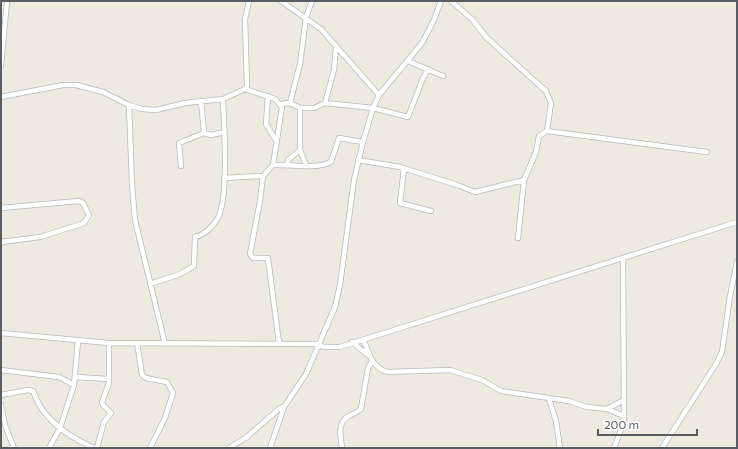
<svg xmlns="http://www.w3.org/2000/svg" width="738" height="449" font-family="Commissioner,sans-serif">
<rect width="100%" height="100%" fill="#eeeae0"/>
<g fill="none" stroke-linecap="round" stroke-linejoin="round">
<defs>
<path id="minor" d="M 281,1 L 321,29 L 379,95
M 451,1 L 472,19 L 486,37 L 509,58 L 546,91 L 551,103 L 547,131 L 539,136 L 536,152 L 524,180 L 518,238
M 408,61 L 443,76
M 1,65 L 7,1
M 245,89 L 275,99 L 282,107 L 273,165 L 263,176 L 260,201 L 250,254 L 253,258 L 268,258 L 279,343
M 268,96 L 266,124 L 277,142
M 1,97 L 63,85 L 76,85 L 103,92 L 129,105 L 142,109 L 156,110 L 185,103 L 223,99 L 245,89 L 247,86 L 245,19 L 249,1
M 201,101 L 204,133
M 290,103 L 300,64 L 306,17 L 312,1
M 325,103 L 334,70 L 336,47
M 281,104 L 290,103 L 300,108 L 314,108 L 325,103 L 373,108 L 408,117 L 423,78 L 428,70
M 129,105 L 132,185 L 135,220 L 165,344
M 300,108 L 300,150 L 306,165
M 547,131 L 707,152
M 358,160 L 400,167 L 457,185 L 475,192 L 524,180
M 273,165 C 292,164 314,170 331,162 L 339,138 L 363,142
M 287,165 L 288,160 L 300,150
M 181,166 L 179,143 L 204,133 L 211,135 L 225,132
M 404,168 L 400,203 L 431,211
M 224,178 L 263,176
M 1,208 L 79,201 L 83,203 L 89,215 L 84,223 L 75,226 L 40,237 L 1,242
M 150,284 L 180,274 L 194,266 L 195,237 C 204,235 213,227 218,218 C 229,196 224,126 223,99
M 1,333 L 109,343 L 319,344 L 323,347 L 340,347 L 737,222
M 364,341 C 369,354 372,367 387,372 L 450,370 L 482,380 L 501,391 L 569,401 L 587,407 L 607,409 L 624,416
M 352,342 L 368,355
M 137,343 L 142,375 L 146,378 L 167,382 L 173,393 L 165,418 L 150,448
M 1,370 L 59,377 L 74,385
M 75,377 L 109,379
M 1,395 L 28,390 L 33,391 C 42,419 69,437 94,448
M 549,399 L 556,421 L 560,448
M 1,405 L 5,425 L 14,448
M 607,409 L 624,400
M 49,448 L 60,428 L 74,385 L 78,341
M 97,448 L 104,422 L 111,413 L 103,405 L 102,402 L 109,383 L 109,343
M 229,448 L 247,437 L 280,408 L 284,407
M 270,448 L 284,407 L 306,374 L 335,307 L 340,285 L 354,180 L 363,142 L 373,108 L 379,95 L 422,43 L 434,20 L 441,1
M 342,448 C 341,439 337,423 347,417 C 352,414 357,413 361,409 L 368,368 L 372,361
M 614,448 L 623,425 L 624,416 L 623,258
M 662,448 L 716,364 L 722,352 L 730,296 L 737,262"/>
</defs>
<use href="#minor" stroke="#b6babf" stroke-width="6"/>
<use href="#minor" stroke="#fff" stroke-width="4.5"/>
</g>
<rect width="738" height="449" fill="none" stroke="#595e63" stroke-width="4"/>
<path d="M598 429v6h99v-6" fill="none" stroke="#595e63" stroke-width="2"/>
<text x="604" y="429" font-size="12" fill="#595e63" stroke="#ffffff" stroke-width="3" paint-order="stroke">200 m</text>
</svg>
